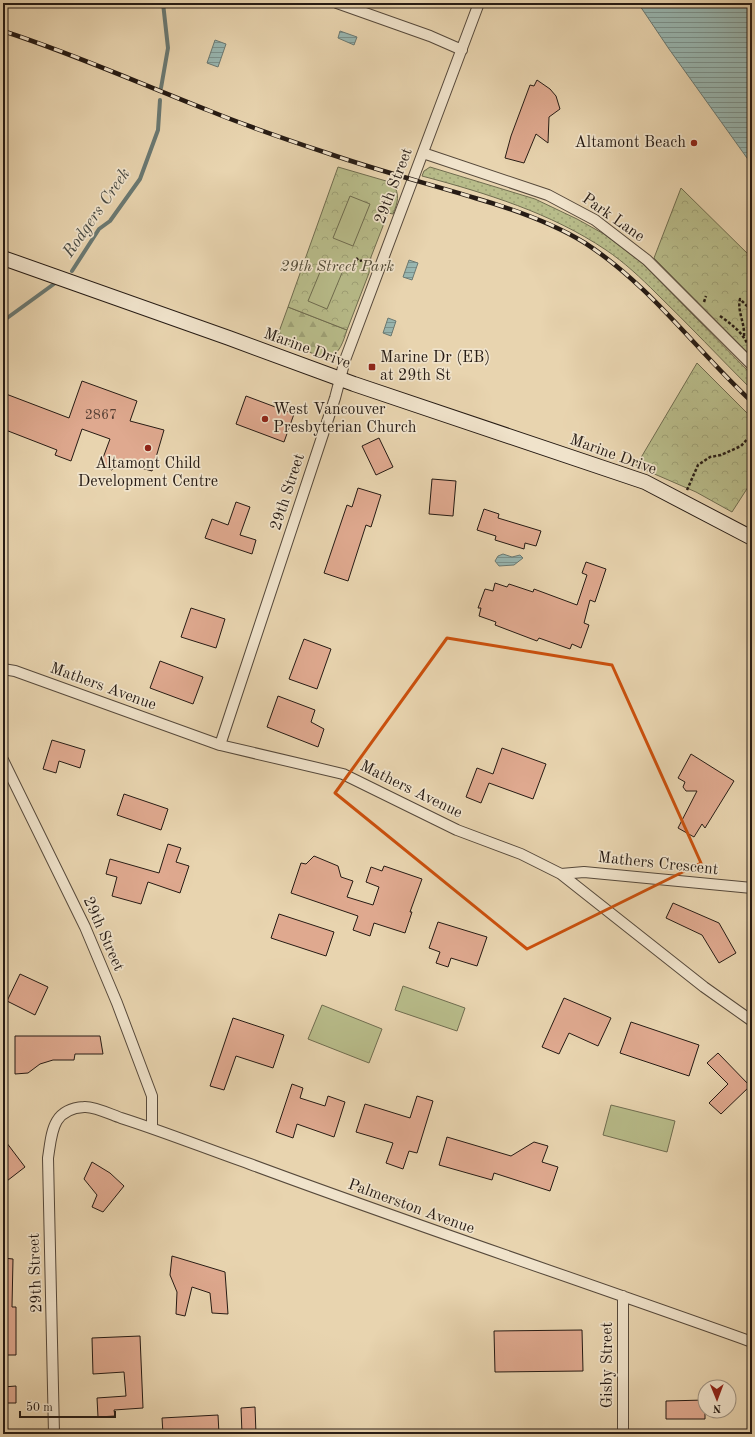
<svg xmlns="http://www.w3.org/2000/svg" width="755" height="1437" font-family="'Old Standard TT',serif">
<defs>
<pattern id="grass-dots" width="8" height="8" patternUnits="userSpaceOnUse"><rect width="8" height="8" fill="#b8bc8a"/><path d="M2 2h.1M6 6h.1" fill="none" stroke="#9ea176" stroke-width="1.8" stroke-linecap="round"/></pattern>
<pattern id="forest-firs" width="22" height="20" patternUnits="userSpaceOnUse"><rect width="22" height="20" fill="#b8bc8a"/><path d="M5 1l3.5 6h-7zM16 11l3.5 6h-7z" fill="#9ea176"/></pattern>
<pattern id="park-crowns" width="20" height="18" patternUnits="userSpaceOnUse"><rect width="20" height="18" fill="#b8bc8a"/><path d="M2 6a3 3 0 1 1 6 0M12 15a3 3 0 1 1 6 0" fill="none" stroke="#9ea176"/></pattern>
<pattern id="water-rules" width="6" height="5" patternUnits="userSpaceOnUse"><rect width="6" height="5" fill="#98b7b2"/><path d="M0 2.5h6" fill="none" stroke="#7c9490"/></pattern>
</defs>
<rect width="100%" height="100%" fill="#e8d4af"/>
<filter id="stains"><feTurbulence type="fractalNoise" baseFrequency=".005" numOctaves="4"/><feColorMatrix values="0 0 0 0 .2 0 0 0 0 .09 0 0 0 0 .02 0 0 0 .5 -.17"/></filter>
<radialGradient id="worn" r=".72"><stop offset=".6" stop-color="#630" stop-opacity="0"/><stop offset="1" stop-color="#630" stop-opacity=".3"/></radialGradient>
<path fill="url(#grass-dots)" stroke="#6f6c4f" d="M 430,167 L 535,199 L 577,219 L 604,234 L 642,263 L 752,375 L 752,390 C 720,358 689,325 656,293 C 641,278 624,262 606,250 C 551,213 486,193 422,176 L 424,171 Z"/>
<path fill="url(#forest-firs)" stroke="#6f6c4f" d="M 288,307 L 347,330 C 343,342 340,353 328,359 L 276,340 Z"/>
<path fill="url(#park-crowns)" stroke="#6f6c4f" d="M 338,167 L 393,183 C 400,196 398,201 393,214 L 388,213 L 371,257 L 369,273 L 347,330 L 288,307 Z
M 681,188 L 752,258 L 752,357 L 654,258 Z
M 697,363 L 752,418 L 752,481 L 732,512 L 696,492 L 636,466 Z"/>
<path fill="#b8bc8a" stroke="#6f6c4f" d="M 350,196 L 370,204 L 353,246 L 333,238 Z
M 325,260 L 344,268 L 327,309 L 308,301 Z
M 403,986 L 465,1008 L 457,1031 L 395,1010 Z
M 322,1005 L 382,1029 L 369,1063 L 308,1039 Z
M 611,1105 L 675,1121 L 667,1152 L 603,1135 Z"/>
<path fill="url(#water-rules)" stroke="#6a7973" d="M 638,3 L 752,3 L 752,165 L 669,49 Z
M 340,31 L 357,37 L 354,45 L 338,38 Z
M 215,40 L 226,44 L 218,67 L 207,63 Z
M 409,260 L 418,263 L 412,280 L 403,277 Z
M 388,318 L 396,321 L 391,336 L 383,333 Z
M 503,554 L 512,557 L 520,555 L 523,558 L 514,565 L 499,566 L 495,561 L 498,556 Z"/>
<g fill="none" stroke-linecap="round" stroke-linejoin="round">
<path stroke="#6a7973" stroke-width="4" d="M 161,88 L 168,48 L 163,3
M 72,271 L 99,229 L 110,221 L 140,179 L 158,130 L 160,100
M 3,321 L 58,281"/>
</g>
<path fill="#dfa98f" stroke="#261b14" d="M 537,80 L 550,89 L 556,96 L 560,109 L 549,117 L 548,143 L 536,134 L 524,163 L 505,158 L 511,136 L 530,85 L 534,86 Z
M 82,381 L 137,401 L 130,421 L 164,430 L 152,471 L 116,461 L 112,470 L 100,466 L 110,439 L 82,429 L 71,461 L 55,455 L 57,450 L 3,429 L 3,402 L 6,394 L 69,418 Z
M 246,396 L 294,414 L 284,442 L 236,424 Z
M 379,438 L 393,467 L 376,475 L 362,446 Z
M 432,479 L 456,481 L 453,516 L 429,514 Z
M 358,488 L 381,495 L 371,527 L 366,525 L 348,581 L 324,573 L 347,505 L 352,507 Z
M 236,502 L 250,507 L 240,535 L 256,540 L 252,554 L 205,538 L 212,519 L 228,525 Z
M 484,509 L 499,514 L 498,518 L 541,531 L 536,546 L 525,543 L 524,549 L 495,540 L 496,536 L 477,530 Z
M 586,562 L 606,569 L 595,602 L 590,600 L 584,623 L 589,625 L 581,648 L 572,644 L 570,649 L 539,638 L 537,641 L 495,625 L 496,622 L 479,616 L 481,608 L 478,608 L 485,589 L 493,591 L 495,583 L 507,587 L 509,584 L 533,592 L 534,589 L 577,605 L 587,575 L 582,573 Z
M 191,608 L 225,619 L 216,648 L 181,637 Z
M 304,639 L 331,649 L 317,689 L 289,679 Z
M 160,661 L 203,677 L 193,704 L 150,688 Z
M 278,696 L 315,710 L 311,722 L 324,729 L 318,747 L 267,727 Z
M 52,740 L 85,750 L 80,768 L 59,761 L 56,773 L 43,769 Z
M 502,748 L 546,764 L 533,799 L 489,783 L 481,803 L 466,797 L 477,768 L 493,774 Z
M 691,754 L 734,781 L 705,828 L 702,824 L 694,837 L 678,828 L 697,791 L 686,791 L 683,787 L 685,782 L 678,778 Z
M 124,794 L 168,809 L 161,830 L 117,815 Z
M 168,844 L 181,848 L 176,862 L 189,866 L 180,893 L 148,882 L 141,904 L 112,896 L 117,877 L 106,874 L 110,859 L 159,873 Z
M 314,856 L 338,866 L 341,877 L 353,881 L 347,897 L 373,905 L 379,887 L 366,882 L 371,867 L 382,871 L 384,866 L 422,879 L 410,912 L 412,912 L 405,933 L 374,923 L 370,936 L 353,930 L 358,916 L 291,893 L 301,863 L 306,864 Z
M 673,903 L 719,923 L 736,953 L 719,963 L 702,935 L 666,918 Z
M 279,914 L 334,932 L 326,956 L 271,938 Z
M 438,922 L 487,937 L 477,966 L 451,958 L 448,967 L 436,963 L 440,952 L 429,948 Z
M 20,974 L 48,987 L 35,1015 L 7,1001 Z
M 564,998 L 611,1018 L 598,1046 L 569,1033 L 559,1054 L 542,1047 Z
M 233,1018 L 284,1035 L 273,1068 L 236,1056 L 224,1090 L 210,1086 Z
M 631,1022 L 699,1045 L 689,1076 L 620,1053 Z
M 15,1036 L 100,1036 L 103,1054 L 75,1054 L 74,1060 L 53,1060 L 40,1064 L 28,1073 L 15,1074 Z
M 718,1053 L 750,1086 L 721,1114 L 709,1103 L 728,1084 L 707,1063 Z
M 292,1084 L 303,1088 L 300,1098 L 325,1106 L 328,1096 L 345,1102 L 334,1137 L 297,1124 L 293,1138 L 276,1132 Z
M 417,1096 L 433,1101 L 417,1153 L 409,1151 L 403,1169 L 386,1163 L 393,1143 L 356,1132 L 365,1104 L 410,1118 Z
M 447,1137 L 511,1156 L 534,1142 L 548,1146 L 542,1162 L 558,1167 L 550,1191 L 494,1173 L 492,1180 L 439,1165 Z
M 3,1138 L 25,1167 L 3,1184 Z
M 92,1162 L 110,1173 L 124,1186 L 103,1212 L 92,1207 L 97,1195 L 84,1179 Z
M 172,1256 L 225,1272 L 228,1314 L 212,1313 L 210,1293 L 192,1287 L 185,1316 L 176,1314 L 177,1292 L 170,1275 Z
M 3,1258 L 13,1259 L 12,1307 L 16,1307 L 16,1355 L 3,1355 Z
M 582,1330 L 583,1371 L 495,1372 L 494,1331 Z
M 140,1336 L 143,1408 L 114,1410 L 115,1416 L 98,1417 L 97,1398 L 126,1396 L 124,1372 L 93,1374 L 92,1338 Z
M 16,1386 L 16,1403 L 3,1403 L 3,1387 Z
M 705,1400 L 705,1419 L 666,1419 L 666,1401 Z
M 255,1407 L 256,1434 L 242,1434 L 241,1408 Z
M 218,1415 L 219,1434 L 163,1434 L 162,1418 Z"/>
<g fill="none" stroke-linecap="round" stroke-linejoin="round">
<defs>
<path id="minor" d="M 337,3 L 430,36 L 462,50
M 423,153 L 548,195 L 595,220 L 647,260 L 752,365
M 3,669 L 15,671 L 220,745 L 343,774 L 457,830 L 521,854 L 561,874 L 704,987 L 752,1021
M 220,745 L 335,398 L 345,360 L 479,3
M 3,760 L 85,927 L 117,1003 L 152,1096 L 152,1128
M 561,874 L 584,872 L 752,888
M 54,1434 L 48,1158 C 52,1132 52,1109 84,1107 C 94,1106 112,1115 121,1118 C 165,1132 207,1149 250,1164 C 417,1226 585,1282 752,1342
M 623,1434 L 623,1296"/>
<path id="secondary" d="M 3,258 L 229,338 L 354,384 L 645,482 L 752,538"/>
</defs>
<use href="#minor" stroke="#56493b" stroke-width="12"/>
<use href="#secondary" stroke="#261b14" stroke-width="16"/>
<path stroke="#261b14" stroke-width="2.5" stroke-dasharray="3 2" stroke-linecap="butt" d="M 356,258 L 359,261 L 371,259
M 752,269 L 751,274 L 752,284
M 704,302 L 706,296
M 720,316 C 731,324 741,331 747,343
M 744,336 C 745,323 737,311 740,299 L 749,308 L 752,309
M 687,490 L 698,465 L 710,457 L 721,455 L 741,446 L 752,434"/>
<use href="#minor" stroke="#f0e3cb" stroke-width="10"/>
<use href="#secondary" stroke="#f0e3cb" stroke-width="14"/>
<defs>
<path id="rail" d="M 3,31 C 74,54 141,84 210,111 C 249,127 288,140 327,153 C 376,170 426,183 475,198 C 513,209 551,222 585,243 C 650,285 696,350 752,402"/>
</defs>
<use href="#rail" stroke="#261b14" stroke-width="4.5"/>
<use href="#rail" stroke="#f0e3cb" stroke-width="3" stroke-dasharray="9" stroke-linecap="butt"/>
</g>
<path fill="none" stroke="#cb500d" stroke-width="3" stroke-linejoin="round" d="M 447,638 L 612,665 L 701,863 L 527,949 L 335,793 Z"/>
<g fill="#8f2418" stroke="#f0e3cb" stroke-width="1.5">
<circle cx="694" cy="143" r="4"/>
<rect x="368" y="363" width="8" height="8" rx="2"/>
<circle cx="265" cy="419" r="4"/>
<circle cx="148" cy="448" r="4"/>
</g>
<g text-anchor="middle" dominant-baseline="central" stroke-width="3.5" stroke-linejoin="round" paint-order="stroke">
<g font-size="14" fill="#543e33">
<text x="101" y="415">2867</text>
</g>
<g font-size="16" fill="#261b14" stroke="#f0e3cb" text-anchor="start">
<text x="686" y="143" text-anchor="end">Altamont Beach</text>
<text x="380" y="358">Marine Dr (EB)<tspan x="380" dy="18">at 29th St</tspan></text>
<text x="273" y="410">West Vancouver<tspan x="273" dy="18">Presbyterian Church</tspan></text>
<text x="148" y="464" text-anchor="middle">Altamont Child<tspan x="148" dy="18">Development Centre</tspan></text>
</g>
<g font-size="16" fill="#261b14" stroke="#f0e3cb">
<text transform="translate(394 186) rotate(-69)">29th Street</text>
<text transform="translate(613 218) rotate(35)">Park Lane</text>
<text transform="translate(307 349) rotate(20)">Marine Drive</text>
<text transform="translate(613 455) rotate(20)">Marine Drive</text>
<text transform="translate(288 492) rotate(-72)">29th Street</text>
<text transform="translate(103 687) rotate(20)">Mathers Avenue</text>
<text transform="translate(411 790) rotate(26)">Mathers Avenue</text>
<text transform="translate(658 864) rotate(6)">Mathers Crescent</text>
<text transform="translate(103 934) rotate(66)">29th Street</text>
<text transform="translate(411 1207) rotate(20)">Palmerston Avenue</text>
<text transform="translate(36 1273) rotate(-92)">29th Street</text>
<text transform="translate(608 1365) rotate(-90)">Gisby Street</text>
</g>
<g font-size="16" font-style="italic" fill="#524b37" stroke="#f0e3cb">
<text x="337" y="267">29th Street Park</text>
</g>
<g font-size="17" font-style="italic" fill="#484a43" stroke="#f0e3cb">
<text transform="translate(97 213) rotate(-55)">Rodgers Creek</text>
</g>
</g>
<rect width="755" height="1437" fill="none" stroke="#e8d4af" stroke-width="16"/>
<rect x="4" y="4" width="747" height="1429" fill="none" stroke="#261b14" stroke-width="2"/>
<rect x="8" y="8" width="739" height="1421" fill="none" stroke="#261b14"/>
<g transform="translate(717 1399) rotate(179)"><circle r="19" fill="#f0e3cb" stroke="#9f9382"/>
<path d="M0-3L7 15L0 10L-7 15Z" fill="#8f2418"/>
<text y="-6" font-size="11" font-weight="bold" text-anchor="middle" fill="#261b14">N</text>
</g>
<path d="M20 1411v6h95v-6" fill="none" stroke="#261b14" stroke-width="2"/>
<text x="26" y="1411" font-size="12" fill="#261b14" stroke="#f0e3cb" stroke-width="3" paint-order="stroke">50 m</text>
<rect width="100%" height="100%" filter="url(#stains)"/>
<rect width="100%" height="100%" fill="url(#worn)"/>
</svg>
